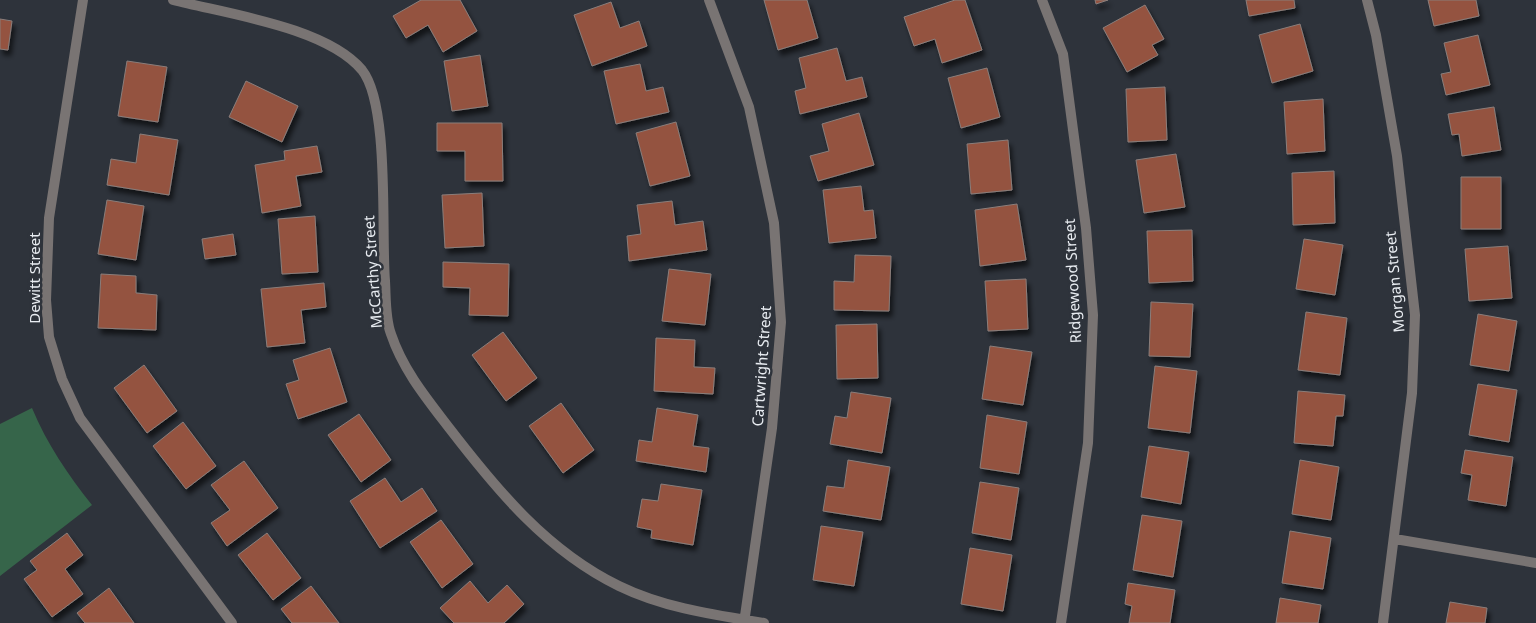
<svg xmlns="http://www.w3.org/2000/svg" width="1536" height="623" font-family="'Noto Sans',sans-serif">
<defs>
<filter id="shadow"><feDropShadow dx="3" dy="5.5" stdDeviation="2.5" flood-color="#0009"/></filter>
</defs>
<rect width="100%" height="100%" fill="#2e333b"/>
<path fill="#36654a" d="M 32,408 C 47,444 68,475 92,505 L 0,576 L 0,424 Z"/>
<path fill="#94523f" stroke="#8a7e7b" filter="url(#shadow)" d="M 421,0 L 460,0 L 477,31 L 443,52 L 428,25 L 406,38 L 393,16 Z
M 764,0 L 807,0 L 818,38 L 778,50 Z
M 955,0 L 965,0 L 982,50 L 942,63 L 935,39 L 914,46 L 904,17 Z
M 1095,0 L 1108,0 L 1096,4 Z
M 1246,0 L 1294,0 L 1295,8 L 1249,16 Z
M 1428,0 L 1476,0 L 1479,16 L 1434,26 Z
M 611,2 L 620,28 L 639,21 L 647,46 L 592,66 L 574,15 Z
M 1145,5 L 1164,39 L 1152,45 L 1158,55 L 1127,72 L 1103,28 Z
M 0,19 L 12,21 L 8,50 L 0,49 Z
M 1300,24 L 1313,71 L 1272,83 L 1259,35 Z
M 1478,35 L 1490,85 L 1446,95 L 1441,74 L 1451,72 L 1444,43 Z
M 837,48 L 846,81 L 862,77 L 867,97 L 800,114 L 795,91 L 806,88 L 799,58 Z
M 480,55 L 488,106 L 452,111 L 444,61 Z
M 127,61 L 167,67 L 158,122 L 118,116 Z
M 640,64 L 646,91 L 663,87 L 669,112 L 616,124 L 604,71 Z
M 987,68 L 1000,117 L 961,128 L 948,78 Z
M 246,81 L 298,106 L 282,142 L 229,117 Z
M 1165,87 L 1167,140 L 1128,142 L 1126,89 Z
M 1323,99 L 1325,151 L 1287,154 L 1284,102 Z
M 1494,107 L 1501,150 L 1462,156 L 1459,134 L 1452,135 L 1448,114 Z
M 859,113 L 874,165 L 818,181 L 810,156 L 829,151 L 822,124 Z
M 676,122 L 690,176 L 650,186 L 636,133 Z
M 437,123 L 502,123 L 503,181 L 465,181 L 465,151 L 437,151 Z
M 140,134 L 178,140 L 169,195 L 107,185 L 111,159 L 136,163 Z
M 1008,140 L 1012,190 L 971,194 L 967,144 Z
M 317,146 L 322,172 L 296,176 L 301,206 L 262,213 L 255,165 L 285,160 L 284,151 Z
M 1176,154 L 1185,207 L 1144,213 L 1136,160 Z
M 1334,171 L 1335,223 L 1293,225 L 1292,173 Z
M 1461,177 L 1501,177 L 1501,229 L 1461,229 Z
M 861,186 L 864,211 L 873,210 L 876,238 L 829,243 L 823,190 Z
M 482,193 L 484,246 L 445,248 L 442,195 Z
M 107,200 L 144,206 L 136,260 L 98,254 Z
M 672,201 L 675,225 L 703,221 L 707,250 L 629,261 L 627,236 L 641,234 L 637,205 Z
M 1017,204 L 1026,260 L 980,266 L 975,210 Z
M 315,216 L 318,272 L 282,274 L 278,219 Z
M 1192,230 L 1193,281 L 1149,283 L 1147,231 Z
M 233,234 L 236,255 L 205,259 L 202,239 Z
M 1304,239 L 1343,245 L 1335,295 L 1296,289 Z
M 1508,246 L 1512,298 L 1469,301 L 1465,249 Z
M 855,255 L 891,256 L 889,311 L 834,310 L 834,281 L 854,282 Z
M 443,262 L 509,264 L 508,316 L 469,315 L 470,288 L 443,287 Z
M 669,269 L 711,274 L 705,325 L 662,321 Z
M 101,274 L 136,276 L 136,293 L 157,295 L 156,330 L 98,328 Z
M 1026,279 L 1028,329 L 988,331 L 985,281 Z
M 324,283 L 326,307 L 301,310 L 305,343 L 267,347 L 261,289 Z
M 1151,302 L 1193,304 L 1190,357 L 1149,356 Z
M 1306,312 L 1347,318 L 1340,375 L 1298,370 Z
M 1478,314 L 1517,321 L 1509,371 L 1470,365 Z
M 877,324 L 878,378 L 837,379 L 836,325 Z
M 503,332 L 537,378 L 506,401 L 472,355 Z
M 656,338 L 695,340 L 694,367 L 715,368 L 713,394 L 654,391 Z
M 990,346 L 1032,352 L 1023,405 L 982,399 Z
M 330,348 L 347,402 L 298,419 L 286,384 L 299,380 L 293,360 Z
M 144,365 L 177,411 L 147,433 L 114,388 Z
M 1155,366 L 1197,371 L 1190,433 L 1148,428 Z
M 1478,384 L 1517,390 L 1509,442 L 1469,435 Z
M 1298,391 L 1345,395 L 1343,416 L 1336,416 L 1333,446 L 1294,443 Z
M 851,392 L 891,398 L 882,453 L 830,444 L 835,416 L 847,418 Z
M 561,403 L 594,450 L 563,473 L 529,426 Z
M 657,408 L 698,415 L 693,446 L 709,448 L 706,472 L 636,461 L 639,440 L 652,442 Z
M 359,414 L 391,460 L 361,482 L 328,435 Z
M 987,415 L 1027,422 L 1019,474 L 980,468 Z
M 183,422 L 216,466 L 186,489 L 153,446 Z
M 1149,446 L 1189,452 L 1181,504 L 1141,497 Z
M 1465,450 L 1513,457 L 1506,506 L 1468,500 L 1472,475 L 1461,473 Z
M 848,460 L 890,467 L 881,520 L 823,511 L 827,486 L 844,488 Z
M 1300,460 L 1339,467 L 1331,520 L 1292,514 Z
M 244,461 L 278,508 L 227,546 L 211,523 L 230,510 L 211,485 Z
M 385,478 L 401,502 L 422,488 L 437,511 L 380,548 L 350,501 Z
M 980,482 L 1019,488 L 1011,540 L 972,533 Z
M 661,484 L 702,490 L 693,545 L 651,538 L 652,530 L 637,527 L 642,499 L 658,501 Z
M 1142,515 L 1182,521 L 1173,577 L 1133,570 Z
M 441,520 L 473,564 L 442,588 L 410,542 Z
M 821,526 L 863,532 L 854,586 L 813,580 Z
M 1290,531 L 1331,538 L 1323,589 L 1282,583 Z
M 67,533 L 83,555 L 65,569 L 83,594 L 52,617 L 24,579 L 37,570 L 30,561 Z
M 267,533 L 301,578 L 273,600 L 238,555 Z
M 970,548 L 1012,555 L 1003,611 L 961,604 Z
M 470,581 L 488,603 L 507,585 L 524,604 L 504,623 L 454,623 L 440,608 Z
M 1128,583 L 1175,590 L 1170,623 L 1129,623 L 1132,606 L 1125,604 Z
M 311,586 L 339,623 L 292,623 L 281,609 Z
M 109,588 L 134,623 L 85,623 L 77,613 Z
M 1280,598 L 1321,605 L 1318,623 L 1276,623 Z
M 1450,602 L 1487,608 L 1485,623 L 1446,623 Z"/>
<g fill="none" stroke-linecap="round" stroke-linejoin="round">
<path stroke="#797473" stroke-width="10" d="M 83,0 L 49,218 L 46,300 L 49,337 L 62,379 L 80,418 L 232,623
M 173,0 C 227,14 326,27 362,70 C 390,105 381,233 385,281 C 386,297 385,318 391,334 C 403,370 427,399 450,429 C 497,490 547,551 619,586 C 664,608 715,615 764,623
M 709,0 L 749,107 L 774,223 L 781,322 L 772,428 L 744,623
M 1042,0 L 1063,54 L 1086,228 L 1093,315 L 1088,443 L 1061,623
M 1367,0 L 1376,35 L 1397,156 L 1415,315 L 1412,393 L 1383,623
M 1395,539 L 1536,563"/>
</g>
<g text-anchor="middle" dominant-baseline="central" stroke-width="5" stroke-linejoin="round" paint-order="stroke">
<g font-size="15" fill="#e8ecf1" stroke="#2e333b">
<text transform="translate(372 272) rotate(-94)">McCarthy Street</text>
<text transform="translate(34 278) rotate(-90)">Dewitt Street</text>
<text transform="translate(1072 281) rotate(-93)">Ridgewood Street</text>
<text transform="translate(1394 282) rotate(-95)">Morgan Street</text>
<text transform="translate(761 366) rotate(-86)">Cartwright Street</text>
</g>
</g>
</svg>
